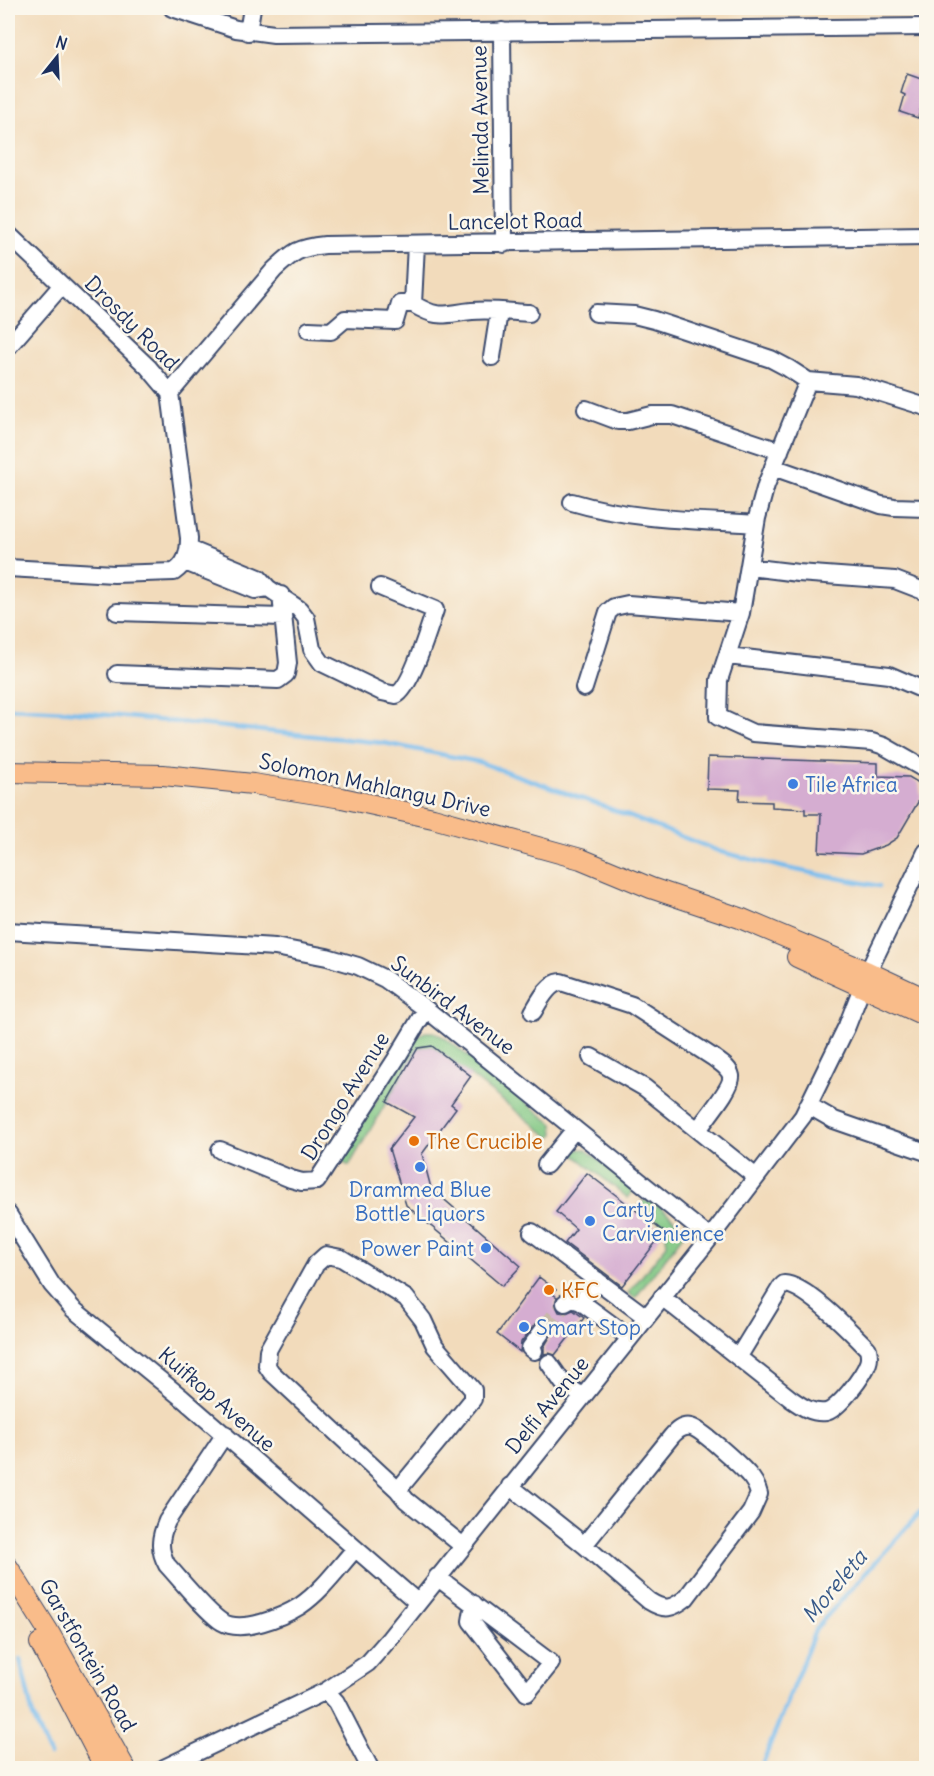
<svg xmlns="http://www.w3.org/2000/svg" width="934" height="1776" font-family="Delius,sans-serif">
<rect width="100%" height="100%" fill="#fbf7ec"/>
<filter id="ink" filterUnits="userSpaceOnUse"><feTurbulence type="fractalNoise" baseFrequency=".0167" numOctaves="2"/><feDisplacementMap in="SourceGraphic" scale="12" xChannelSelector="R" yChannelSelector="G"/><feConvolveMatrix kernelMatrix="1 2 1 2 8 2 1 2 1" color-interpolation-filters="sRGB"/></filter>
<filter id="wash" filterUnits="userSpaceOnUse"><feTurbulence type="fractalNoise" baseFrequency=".008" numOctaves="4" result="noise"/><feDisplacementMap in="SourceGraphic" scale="24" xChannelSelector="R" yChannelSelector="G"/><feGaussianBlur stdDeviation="1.35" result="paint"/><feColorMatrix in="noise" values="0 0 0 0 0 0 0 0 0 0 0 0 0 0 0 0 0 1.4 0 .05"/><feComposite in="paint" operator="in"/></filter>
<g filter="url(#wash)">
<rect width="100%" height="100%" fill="#f2dbbb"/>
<path fill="#7fc681" stroke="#4d7a70" stroke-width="1.5" d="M 425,1032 L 434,1032 L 445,1038 L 553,1124 L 554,1134 L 551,1138 L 432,1046 L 418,1048 L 349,1166 L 340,1161 L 414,1038 Z
M 585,1149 L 631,1185 L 632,1191 L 628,1198 L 572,1153 L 574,1150 Z
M 645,1200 C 657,1201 680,1222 684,1234 L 635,1298 L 628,1293 L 667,1245 L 665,1226 L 638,1206 Z"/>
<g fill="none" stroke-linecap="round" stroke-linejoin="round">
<path stroke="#77bbed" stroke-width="4.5" d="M 8,708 L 68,711 L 384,743 L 479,762 L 603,806 L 721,852 L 786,868 L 879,886
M 20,1659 L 33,1716 L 50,1755
M 761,1768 L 816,1628 L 926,1506"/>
</g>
<g id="blocks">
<path fill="#d5add1" d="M 907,74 L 927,81 L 927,103 L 923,102 L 918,118 L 900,112 L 905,95 L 901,93 Z
M 708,757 L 878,763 L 878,776 L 909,777 L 919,783 L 921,797 L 897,838 L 886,845 L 861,854 L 819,852 L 821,814 L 805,814 L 805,809 L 772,807 L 772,802 L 739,801 L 740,790 L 707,789 Z
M 432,1046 L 471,1076 L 451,1104 L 456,1108 L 422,1154 L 431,1188 L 521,1266 L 502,1286 L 406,1205 L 389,1149 L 414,1117 L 387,1102 L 418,1048 Z
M 587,1173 L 664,1232 L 622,1286 L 565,1243 L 576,1229 L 556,1212 Z
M 539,1277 L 556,1290 L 553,1294 L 557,1297 L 555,1304 L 559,1312 L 566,1313 L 573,1310 L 584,1318 L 555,1355 L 549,1353 L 544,1354 L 544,1347 L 554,1330 L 553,1324 L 546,1319 L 540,1319 L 536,1323 L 521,1342 L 520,1352 L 497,1334 Z"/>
</g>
</g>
<g filter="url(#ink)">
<use href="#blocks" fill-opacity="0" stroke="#3b496c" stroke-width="1.5"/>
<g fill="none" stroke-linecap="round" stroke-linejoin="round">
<path stroke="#c7b9a8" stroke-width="16" stroke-dasharray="16 8" stroke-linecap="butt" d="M 544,1329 L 565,1303"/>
<defs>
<path id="minor" d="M 172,8 L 236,29 L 274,34 L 926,27
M 502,31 L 504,244
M 248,32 L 252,8
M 8,234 L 148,367 L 170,393 L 189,538 C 189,553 186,564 174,572 L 114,574 L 8,568
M 413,304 C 440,320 443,314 472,311 C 490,309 511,312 529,313
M 596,313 L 634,315 L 654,320 L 771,359 L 788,368 L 808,381 L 856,385 L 926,407
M 309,330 L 331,331 L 345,319 L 395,321 L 400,304 L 413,304 L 416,244
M 8,347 L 62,285
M 492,357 L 499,312
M 808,381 L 766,485 L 757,518 L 741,613 L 719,680 L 718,717 L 753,733 L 872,742 L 884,746 L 926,770
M 170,393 L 274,270 C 294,251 298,248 325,245 L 926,236
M 586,409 L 618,421 L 628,421 L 652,415 L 672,415 L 780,451
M 773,467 L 881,505 L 894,507 L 926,508
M 572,502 C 632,520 694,520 756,524
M 189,549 L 259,578 L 268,588 L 299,609 L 306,618 L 312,649 L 322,663 L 382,692 L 396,695 C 411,688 429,628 435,610 L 380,587
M 185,562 L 255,590 L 268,588
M 749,567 L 798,573 L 895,580 L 926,592
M 117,612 L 283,617
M 728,656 L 889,675 L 926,691
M 117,674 L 278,680 L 286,674 L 288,663 L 281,595
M 584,688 L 608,612 L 614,607 L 628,604 L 741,613
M 8,931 L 275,947 L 327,957 L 358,966 L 385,979 L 426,1009 L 710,1238
M 533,1012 C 539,1002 548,983 561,982 L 632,1005 L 714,1058 C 720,1063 729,1067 731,1076 C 733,1087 705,1119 698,1130
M 591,1057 L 645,1088 L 756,1177
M 808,1105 L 834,1120 L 926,1152
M 220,1150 L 291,1179 L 302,1182 L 317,1181 L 396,1059 L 426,1009
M 546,1165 L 575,1129
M 8,1214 L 52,1285 L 73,1309 L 182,1398 L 417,1602
M 532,1232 L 646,1317
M 662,1297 L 791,1399 C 801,1406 812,1414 826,1412 C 838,1410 864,1375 868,1363 C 870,1358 869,1354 868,1349 C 851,1332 807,1285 784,1284 L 781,1287 L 739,1356
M 581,1302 L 630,1338
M 565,1303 L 572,1299 L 581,1302 L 597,1280
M 534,1351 L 530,1348 L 544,1329
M 549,1363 L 563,1383 L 582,1396
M 225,1434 L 167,1521 C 160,1537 158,1549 167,1565 C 180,1579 207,1613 222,1622 C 242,1634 282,1617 300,1606 C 322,1591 338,1568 355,1549
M 510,1486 L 584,1545 L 649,1601 C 665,1611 672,1609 686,1598 L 751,1512 L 759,1494 C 757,1486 754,1480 748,1474 C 740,1465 701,1429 691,1427 C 682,1425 676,1431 671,1437 L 584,1545
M 398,1490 L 473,1399 L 473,1390 L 435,1346 L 423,1320 L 406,1298 L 341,1258 L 326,1255 L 316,1264 L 268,1350 L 267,1366 L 271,1372 L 398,1490 L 406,1500 L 463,1546
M 437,1577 L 551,1663 L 527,1693 L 471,1621 L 474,1604
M 326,1691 L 336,1702 L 370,1768
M 164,1768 L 326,1691 L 368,1663 L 390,1638 L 710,1238 L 803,1116 L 847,1026 L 868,972 L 926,852"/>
<path id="major" d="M 8,772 L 163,775 L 253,784 L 342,798 L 433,818 L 581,859 L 651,888 L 740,918 L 868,972 L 926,999
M 797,957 L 926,1016
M 8,1567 L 47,1629 L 125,1768
M 40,1643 L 105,1768"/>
</defs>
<use href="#minor" stroke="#3b496c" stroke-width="20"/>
<use href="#major" stroke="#3b496c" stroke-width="22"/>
<use href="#minor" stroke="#fff" stroke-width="16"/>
<use href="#major" stroke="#f9bc8a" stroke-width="20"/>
</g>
</g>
<g fill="#3f7fe0" stroke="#fbf7ec" stroke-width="2">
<circle cx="793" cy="784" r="6"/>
<circle cx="420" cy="1167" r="6"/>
<circle cx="590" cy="1221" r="6"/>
<circle cx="486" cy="1248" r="6"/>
<circle cx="524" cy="1327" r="6"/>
</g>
<g fill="#e8710a" stroke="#fbf7ec" stroke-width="2">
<circle cx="414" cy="1141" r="6"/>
<circle cx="549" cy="1290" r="6"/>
</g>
<g text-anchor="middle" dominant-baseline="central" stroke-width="5" stroke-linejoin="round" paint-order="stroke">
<g font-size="21" fill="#1b2f5e" stroke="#fbf7ec">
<text transform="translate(480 120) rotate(-91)">Melinda Avenue</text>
<text transform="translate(515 221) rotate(-1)">Lancelot Road</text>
<text transform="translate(132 323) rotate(45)">Drosdy Road</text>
<text transform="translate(375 785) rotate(12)">Solomon Mahlangu Drive</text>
<text transform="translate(453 1005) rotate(37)">Sunbird Avenue</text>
<text transform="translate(345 1096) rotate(-58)">Drongo Avenue</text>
<text transform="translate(217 1399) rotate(41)">Kuifkop Avenue</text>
<text transform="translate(547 1405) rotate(-51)">Delfi Avenue</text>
<text transform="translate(88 1655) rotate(60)">Garstfontein Road</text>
</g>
<g font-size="21" fill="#366cbe" stroke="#fbf7ec" text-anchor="start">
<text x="805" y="784">Tile Africa</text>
<text x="420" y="1189" text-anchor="middle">Drammed Blue<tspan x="420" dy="24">Bottle Liquors</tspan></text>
<text x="602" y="1209">Carty<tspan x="602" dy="24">Carvienience</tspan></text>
<text x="474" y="1248" text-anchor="end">Power Paint</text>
<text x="536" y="1327">Smart Stop</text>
</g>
<g font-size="21" fill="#c56008" stroke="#fbf7ec" text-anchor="start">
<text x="426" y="1141">The Crucible</text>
<text x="561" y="1290">KFC</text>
</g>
<g font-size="22" font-style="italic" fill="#375989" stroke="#fbf7ec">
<text transform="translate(834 1586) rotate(-50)">Moreleta</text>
</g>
</g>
<rect width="934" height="1776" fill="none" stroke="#fbf7ec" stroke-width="30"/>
<g transform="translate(57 57) rotate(18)" stroke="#fbf7ec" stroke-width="4.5" paint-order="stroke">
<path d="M0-4.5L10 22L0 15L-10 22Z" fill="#1b2f5e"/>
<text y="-9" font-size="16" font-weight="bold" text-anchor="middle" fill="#1b2f5e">N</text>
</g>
</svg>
